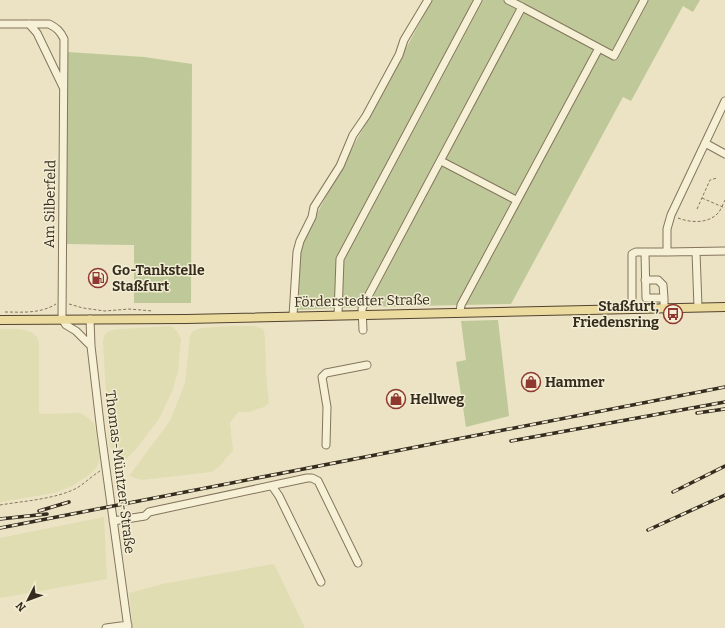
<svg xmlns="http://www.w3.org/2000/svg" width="725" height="628" font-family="Bitter,serif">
<rect width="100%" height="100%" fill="#ebe3c4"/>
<path fill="#e0ddb2" d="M 171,326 L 177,331 L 181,339 L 178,371 L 173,389 L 159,419 L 136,449 L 126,459 L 121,462 L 116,461 L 109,442 L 103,341 L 105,334 L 109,331 L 119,329 Z
M 231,326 L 255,326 L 263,329 L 265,337 L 266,374 L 269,403 L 264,407 L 249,412 L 238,412 L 230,423 L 233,450 L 219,467 L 211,472 L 142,480 L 129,476 L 170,421 L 185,383 L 190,336 L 193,331 L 201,328 Z
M 0,329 L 20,329 L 31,332 L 37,337 L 39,343 L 39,413 L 43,414 L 80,413 L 87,417 L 94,423 L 100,457 L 97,467 L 89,475 L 72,486 L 54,493 L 0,502 Z
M 104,517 L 107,579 L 0,598 L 0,538 Z
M 274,564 L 305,628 L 133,628 L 129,593 L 162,584 Z"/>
<path fill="#bec899" d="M 432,0 L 700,0 L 693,12 L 683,6 L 631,101 L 623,97 L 511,304 L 367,307 L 365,304 L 360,307 L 297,310 L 293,258 Z
M 67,52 L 144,57 L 192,64 L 191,303 L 134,303 L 134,245 L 66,244 Z
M 498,320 L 509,416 L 466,427 L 456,362 L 466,360 L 461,321 Z"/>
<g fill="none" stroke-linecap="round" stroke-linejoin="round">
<defs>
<path id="minor" d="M 508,0 L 522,7
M 0,24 L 49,24 C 57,28 60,31 64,39 L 62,319 L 66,325 L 76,331 L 91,346
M 29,24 L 37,33 L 63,87
M 705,143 L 725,154
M 441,161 L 516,200
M 645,252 L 646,298 L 664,298 L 664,308
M 667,252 L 725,251
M 696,252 L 698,307
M 645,280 L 658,280 L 663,285 L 664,298
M 632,309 L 632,254 L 636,252 L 667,252 L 667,229 L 671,215 L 725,101
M 460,312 L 461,305 L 599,48
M 338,315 L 340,259 L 478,0
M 293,316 L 297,252 L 300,241 L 312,217 L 314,207 L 340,166 L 353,135 L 366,116 L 399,55 L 404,40 L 428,0
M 90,319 L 91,346 L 101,432 L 128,628
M 363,330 L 362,309 L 364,304 L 522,7 L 614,56 L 644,0
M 326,445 L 327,407 L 322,377 L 326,373 L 367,365
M 272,486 L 279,496 L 321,582
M 113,521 L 145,516 L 149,512 L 307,478 L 312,478 L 318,481 L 358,563
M 106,628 L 128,625"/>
<path id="major" d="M 0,320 L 186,319 L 725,307"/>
</defs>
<use href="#minor" stroke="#84755c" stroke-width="9"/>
<use href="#major" stroke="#524330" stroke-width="10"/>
<path stroke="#84755c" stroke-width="1" stroke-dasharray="3 2" stroke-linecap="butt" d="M 702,198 L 725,208
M 697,209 L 710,180 L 717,178
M 678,218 C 691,223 709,224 719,212 C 721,209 723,204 725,200
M 69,304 L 83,308 L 105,311 L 129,309 L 153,311
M 5,312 C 22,312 40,314 56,304
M 0,505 C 24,501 56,499 77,488 C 85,483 92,476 100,471"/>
<use href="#minor" stroke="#f6f0d6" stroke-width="7"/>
<use href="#major" stroke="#ecdb9e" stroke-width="8"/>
<defs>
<path id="rail" d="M 697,413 L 725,409
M 511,441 L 725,402
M 673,492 L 725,466
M 39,511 L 69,502
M 0,519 L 47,514
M 0,528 L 725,387
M 648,530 L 725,495"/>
</defs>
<use href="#rail" stroke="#352c1f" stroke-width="3.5"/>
<use href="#rail" stroke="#f3edd3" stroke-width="2" stroke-dasharray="6" stroke-linecap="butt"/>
</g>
<defs>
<symbol id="fuel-ring" viewBox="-11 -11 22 22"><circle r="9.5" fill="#f3edd3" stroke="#8f3830" stroke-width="1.5"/><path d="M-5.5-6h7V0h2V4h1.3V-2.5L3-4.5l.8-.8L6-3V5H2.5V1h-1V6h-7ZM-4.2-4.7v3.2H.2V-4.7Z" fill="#8f3830"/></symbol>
<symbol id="bus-ring" viewBox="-11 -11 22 22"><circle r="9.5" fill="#f3edd3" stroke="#8f3830" stroke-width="1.5"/><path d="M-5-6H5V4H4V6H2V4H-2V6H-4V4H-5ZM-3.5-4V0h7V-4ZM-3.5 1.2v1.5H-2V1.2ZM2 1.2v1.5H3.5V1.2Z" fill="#8f3830"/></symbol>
<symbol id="shop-ring" viewBox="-11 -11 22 22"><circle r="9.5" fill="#f3edd3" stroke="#8f3830" stroke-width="1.5"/><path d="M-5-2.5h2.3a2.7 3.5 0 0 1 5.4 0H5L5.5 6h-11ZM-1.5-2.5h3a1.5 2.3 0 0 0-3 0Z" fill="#8f3830"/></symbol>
</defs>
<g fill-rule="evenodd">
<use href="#fuel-ring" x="87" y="267" width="22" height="22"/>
<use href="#bus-ring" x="662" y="303" width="22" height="22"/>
<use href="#shop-ring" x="520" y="371" width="22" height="22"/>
<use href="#shop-ring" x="385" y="388" width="22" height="22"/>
</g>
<g text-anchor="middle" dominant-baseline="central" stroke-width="3" stroke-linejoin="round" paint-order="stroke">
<g font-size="14" fill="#352c1f" stroke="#f3edd3">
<text transform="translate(50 204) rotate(-89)">Am Silberfeld</text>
<text transform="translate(362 301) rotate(-1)">Förderstedter Straße</text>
<text transform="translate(120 472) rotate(83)">Thomas-Müntzer-Straße</text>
</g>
<g font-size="14" font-weight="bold" fill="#352c1f" stroke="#f3edd3" text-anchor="start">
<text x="112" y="270">Go-Tankstelle<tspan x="112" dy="16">Staßfurt</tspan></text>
<text x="659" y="306" text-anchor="end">Staßfurt,<tspan x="659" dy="16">Friedensring</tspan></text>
<text x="545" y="382">Hammer</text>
<text x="410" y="399">Hellweg</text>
</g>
</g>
<g transform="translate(28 600) rotate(228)" stroke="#f3edd3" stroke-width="3" paint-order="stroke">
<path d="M0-3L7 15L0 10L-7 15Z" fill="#352c1f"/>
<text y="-6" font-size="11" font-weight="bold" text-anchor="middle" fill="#352c1f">N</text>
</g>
</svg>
